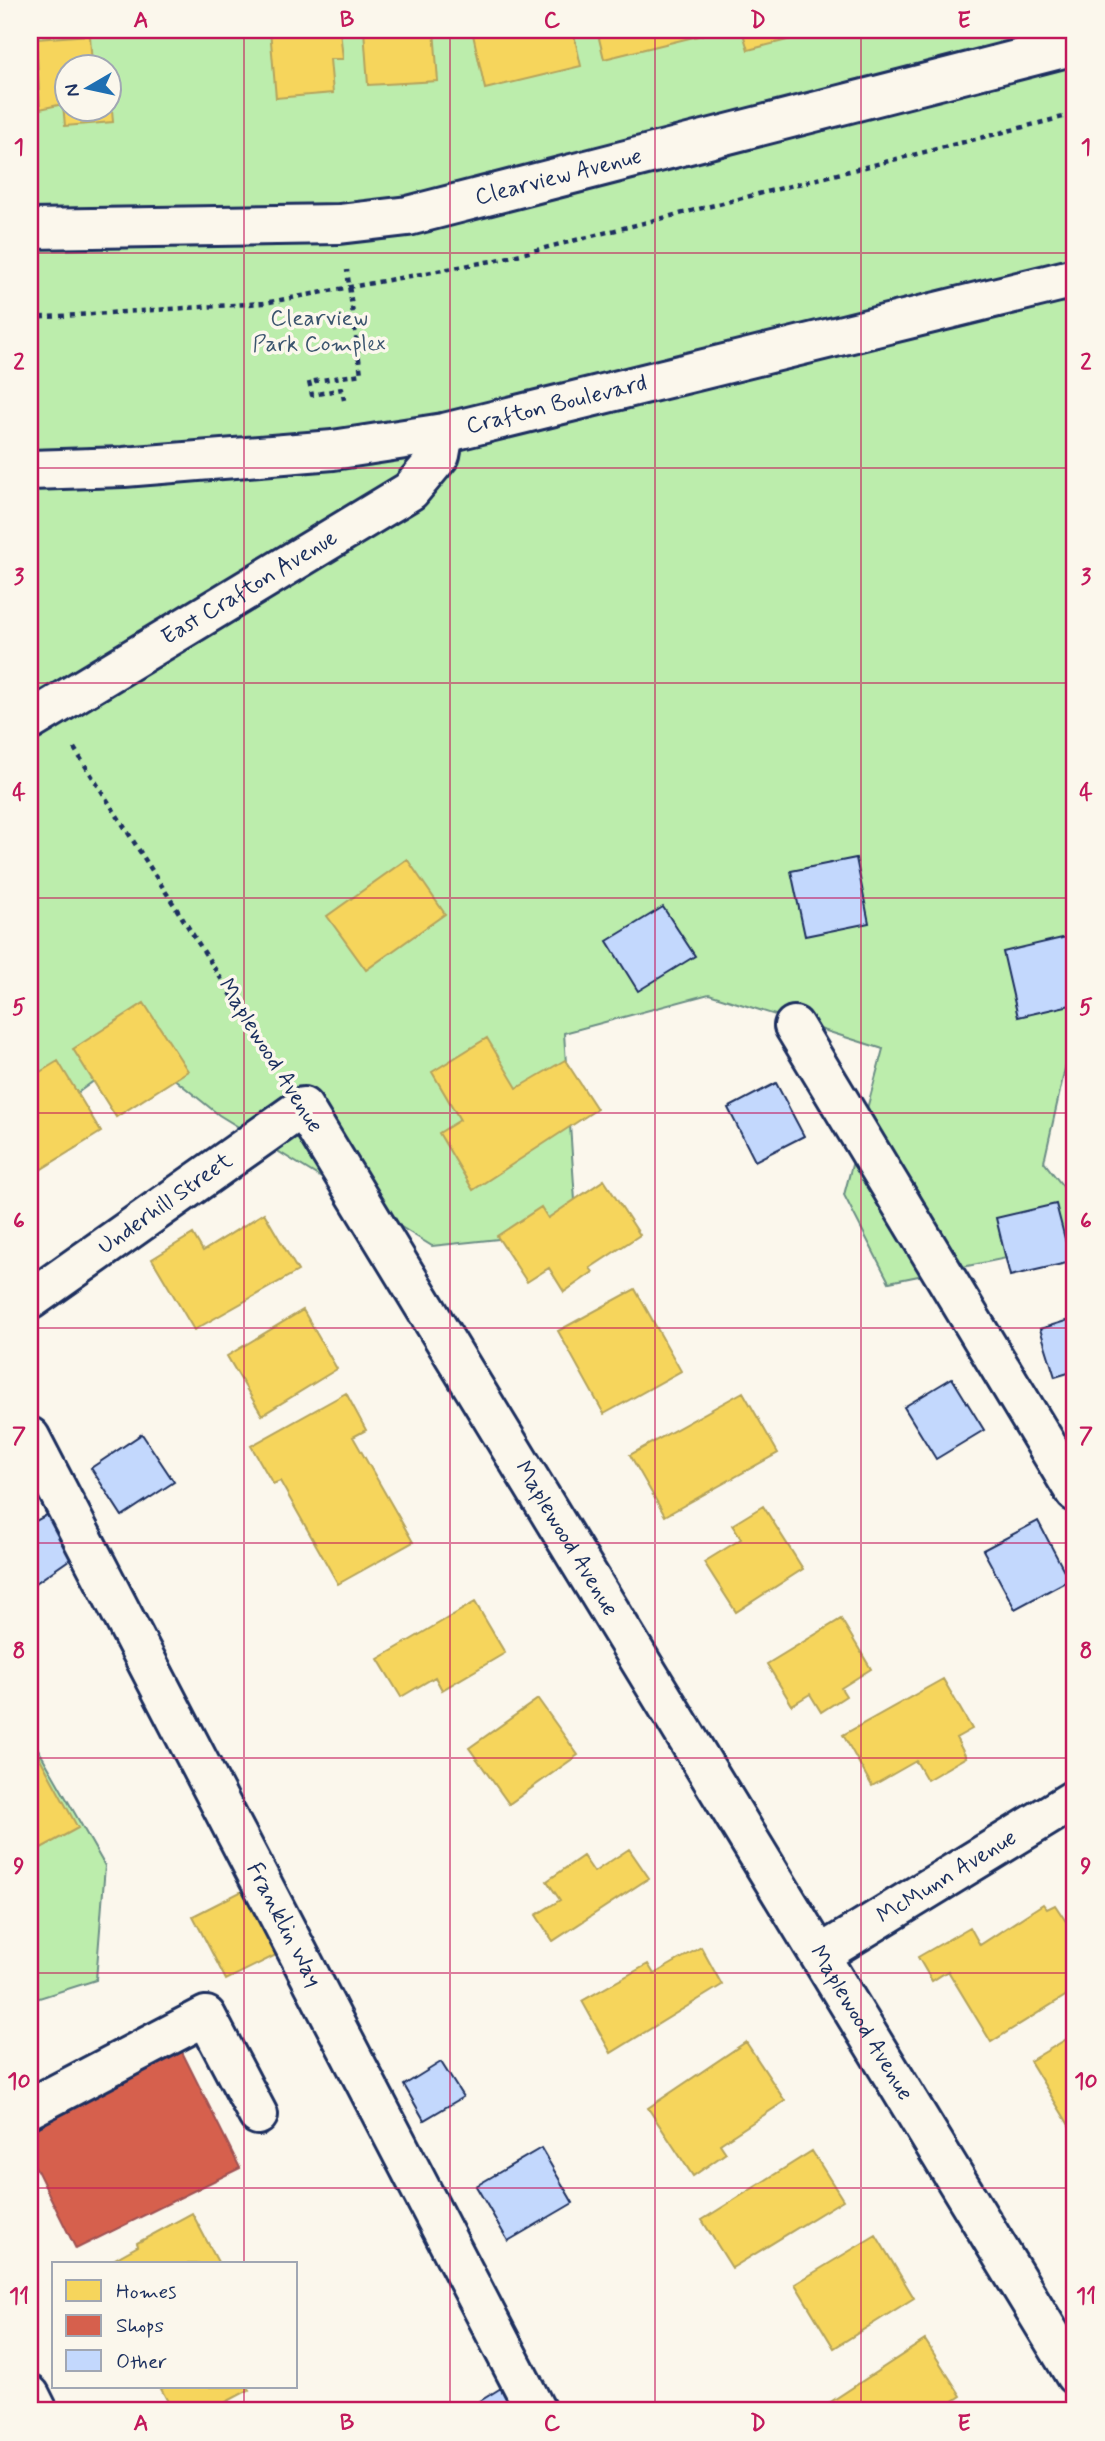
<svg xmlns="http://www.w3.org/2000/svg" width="1105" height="2441" font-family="Mynerve,sans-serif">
<rect width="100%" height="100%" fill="#fbf7ec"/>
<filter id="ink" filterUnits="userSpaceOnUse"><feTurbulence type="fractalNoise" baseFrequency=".0143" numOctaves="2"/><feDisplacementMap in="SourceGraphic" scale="14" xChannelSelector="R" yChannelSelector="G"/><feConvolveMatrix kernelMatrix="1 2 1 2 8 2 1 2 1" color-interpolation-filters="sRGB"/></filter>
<g filter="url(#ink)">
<path fill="#bcedac" stroke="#6c8e85" stroke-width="2" fill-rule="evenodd" d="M 30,30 L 1075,30 L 1075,1057 L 1068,1055 L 1044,1162 L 1075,1202 L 1075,1244 L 889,1282 L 844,1195 L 883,1049 L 709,994 L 564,1033 L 577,1231 L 432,1246 L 219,1115 L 137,1049 L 30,1128 ZM 66,66 L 108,66 L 108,108 L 66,108 Z
M 30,1735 L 105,1866 L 96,1980 L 30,2001 Z"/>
<path fill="#f6d55c" stroke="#b4a35d" stroke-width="2" d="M 270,30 L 340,30 L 343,59 L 330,59 L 333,93 L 276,98 Z
M 364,30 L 434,30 L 438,81 L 368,85 Z
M 472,30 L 573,30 L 581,66 L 485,89 Z
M 597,30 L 701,30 L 702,35 L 604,59 Z
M 742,30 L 810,30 L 811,34 L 748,50 Z
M 90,35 L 92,66 L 66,66 L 66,108 L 108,108 L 111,97 L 113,122 L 65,126 L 63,104 L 40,109 L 36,39 Z
M 407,859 L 445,914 L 366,970 L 327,916 Z
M 144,1003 L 188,1071 L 116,1117 L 73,1049 Z
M 487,1038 L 517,1088 L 565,1060 L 597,1109 L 473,1190 L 439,1133 L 460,1120 L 432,1072 Z
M 58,1061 L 101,1132 L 40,1170 L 30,1153 L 30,1078 Z
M 604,1180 L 640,1235 L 590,1268 L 593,1272 L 564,1292 L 549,1268 L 527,1282 L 497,1236 L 541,1207 L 548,1218 Z
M 264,1213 L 298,1271 L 194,1330 L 152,1259 L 193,1234 L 203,1251 Z
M 635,1289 L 681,1371 L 604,1414 L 558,1331 Z
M 303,1310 L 337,1369 L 262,1415 L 227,1356 Z
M 743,1392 L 778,1453 L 665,1516 L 630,1455 Z
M 346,1393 L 366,1430 L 353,1437 L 413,1542 L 338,1584 L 280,1481 L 273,1484 L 251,1446 Z
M 763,1506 L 803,1569 L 736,1612 L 704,1562 L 741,1539 L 732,1525 Z
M 475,1602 L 505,1653 L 442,1690 L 435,1677 L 401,1697 L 378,1659 Z
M 841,1619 L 871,1669 L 841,1688 L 846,1696 L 821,1712 L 810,1694 L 792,1705 L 767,1664 Z
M 943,1679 L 972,1729 L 956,1738 L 966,1757 L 927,1780 L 916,1761 L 872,1786 L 843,1735 Z
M 538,1699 L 578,1755 L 509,1804 L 469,1748 Z
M 30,1740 L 78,1828 L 30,1854 Z
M 629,1849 L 649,1878 L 553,1941 L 536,1915 L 560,1900 L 547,1881 L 583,1856 L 594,1872 Z
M 248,1888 L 282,1952 L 226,1980 L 193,1916 Z
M 1043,1904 L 1047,1909 L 1055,1905 L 1075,1935 L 1075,1990 L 991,2042 L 948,1971 L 932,1981 L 918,1957 L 970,1927 L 980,1945 Z
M 701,1947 L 722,1985 L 611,2053 L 582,2001 L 648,1964 L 654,1974 Z
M 1075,2034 L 1075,2128 L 1072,2130 L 1030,2061 Z
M 746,2042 L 785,2101 L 720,2144 L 726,2153 L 693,2176 L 648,2108 Z
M 812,2151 L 843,2200 L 732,2268 L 702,2220 Z
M 192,2213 L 219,2264 L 106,2264 L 138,2246 L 137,2243 Z
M 876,2235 L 914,2298 L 834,2348 L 795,2284 Z
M 925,2340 L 961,2396 L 938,2411 L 817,2411 Z
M 165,2387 L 247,2387 L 249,2390 L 226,2402 L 231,2411 L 173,2411 L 161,2389 Z"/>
<path fill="#d6604d" stroke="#9e5152" stroke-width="2" d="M 179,2046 L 240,2168 L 76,2249 L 30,2156 L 30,2120 Z"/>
<path fill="#c3d8fd" stroke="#1b2f5e" stroke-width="2" d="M 856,858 L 869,923 L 805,936 L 791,871 Z
M 663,907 L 695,956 L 638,991 L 607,941 Z
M 1075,935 L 1075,1004 L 1018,1017 L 1003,952 Z
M 776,1083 L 804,1136 L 755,1161 L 728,1108 Z
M 1056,1204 L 1071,1262 L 1010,1276 L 996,1218 Z
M 1075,1318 L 1075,1371 L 1055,1377 L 1040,1329 Z
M 952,1378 L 984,1430 L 936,1459 L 904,1407 Z
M 142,1434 L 174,1482 L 122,1516 L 91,1468 Z
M 52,1512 L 76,1555 L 30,1587 L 30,1524 Z
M 1038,1521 L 1069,1580 L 1015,1609 L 983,1550 Z
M 441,2062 L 463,2097 L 424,2120 L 404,2085 Z
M 541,2148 L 573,2203 L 508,2241 L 476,2186 Z
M 501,2388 L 516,2411 L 464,2411 Z"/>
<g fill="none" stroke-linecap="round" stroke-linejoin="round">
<defs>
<g id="minor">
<path id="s1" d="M 30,229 L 339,224 L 408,216 L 1075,45"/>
<path id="s2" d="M 30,721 L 410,491 L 440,455 L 444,433"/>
<path d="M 794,1026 L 1075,1492"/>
<path id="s3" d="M 30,1300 L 303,1107 L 1075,2375"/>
<path id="s4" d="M 30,1437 L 536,2411"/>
<path id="s5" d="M 820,1955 L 1075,1799"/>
<path d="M 30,2108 L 206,2016 L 258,2115"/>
<path d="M 30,2395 L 38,2411"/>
</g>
<g id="major">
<path id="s6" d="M 30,470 L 124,467 L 333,450 L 444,433 L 1075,278"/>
</g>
</defs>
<use href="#minor" stroke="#1b2f5e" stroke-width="44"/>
<use href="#major" stroke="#1b2f5e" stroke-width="44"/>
<path stroke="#1b2f5e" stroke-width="4.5" stroke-dasharray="5 5" stroke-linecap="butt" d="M 30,318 L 264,303 L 497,260 L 1075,114
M 344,400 L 342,389 L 312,395 L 309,382 L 361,374 L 347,270
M 74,748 L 278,1068"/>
<use href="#minor" stroke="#fbf7ec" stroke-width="38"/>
<use href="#major" stroke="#fbf7ec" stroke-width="38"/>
</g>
</g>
<path fill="none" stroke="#c2185b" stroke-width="2" stroke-opacity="0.55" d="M 244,30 L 244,2264M 450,30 L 450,2411M 655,30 L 655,2411M 861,30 L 861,2411M 30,253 L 1075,253M 30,468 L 1075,468M 30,683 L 1075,683M 30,898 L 1075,898M 30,1113 L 1075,1113M 30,1328 L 1075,1328M 30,1543 L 1075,1543M 30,1758 L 1075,1758M 30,1973 L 1075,1973M 30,2188 L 1075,2188M 244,2387 L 244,2411"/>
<g text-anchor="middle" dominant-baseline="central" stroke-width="7" stroke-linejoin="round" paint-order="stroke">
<g font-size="23" fill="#1b2f5e" stroke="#fbf7ec">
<text stroke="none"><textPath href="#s1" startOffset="534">Clearview Avenue</textPath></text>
<text stroke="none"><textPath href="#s6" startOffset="532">Crafton Boulevard</textPath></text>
<text stroke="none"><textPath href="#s2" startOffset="257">East Crafton Avenue</textPath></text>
<text transform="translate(270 1056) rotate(58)">Maplewood Avenue</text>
<text stroke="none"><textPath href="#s3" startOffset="166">Underhill Street</textPath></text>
<text stroke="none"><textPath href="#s3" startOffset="840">Maplewood Avenue</textPath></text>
<text stroke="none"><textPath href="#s5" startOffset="149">McMunn Avenue</textPath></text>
<text stroke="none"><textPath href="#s4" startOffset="550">Franklin Way</textPath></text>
<text stroke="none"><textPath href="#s3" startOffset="1407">Maplewood Avenue</textPath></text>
</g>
<g font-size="23" fill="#3b556e" stroke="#fbf7ec">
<text x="319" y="319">Clearview<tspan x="319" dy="26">Park Complex</tspan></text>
</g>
</g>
<rect width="1105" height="2441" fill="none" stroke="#fbf7ec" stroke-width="77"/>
<rect x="52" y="2262" width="245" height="126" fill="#fbf7ec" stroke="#a1a7b3" stroke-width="2"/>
<rect x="66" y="2280" width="35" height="21" fill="#f6d55c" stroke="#a1a7b3" stroke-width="2"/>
<text x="116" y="2298" font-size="21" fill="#1b2f5e">Homes</text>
<rect x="66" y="2315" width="35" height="21" fill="#d6604d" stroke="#a1a7b3" stroke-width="2"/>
<text x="116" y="2332" font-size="21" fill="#1b2f5e">Shops</text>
<rect x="66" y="2350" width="35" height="21" fill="#c3d8fd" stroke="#a1a7b3" stroke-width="2"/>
<text x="116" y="2368" font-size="21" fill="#1b2f5e">Other</text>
<g transform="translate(88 88) rotate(261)"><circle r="33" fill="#fbf7ec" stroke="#a1a7b3" stroke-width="2"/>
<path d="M0-5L12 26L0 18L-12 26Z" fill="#1f6fb2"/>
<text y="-10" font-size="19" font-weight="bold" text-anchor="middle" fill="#1b2f5e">N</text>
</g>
<rect x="38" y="38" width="1028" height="2364" fill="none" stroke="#c2185b" stroke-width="2.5"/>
<g font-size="23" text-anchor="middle" font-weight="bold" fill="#c2185b">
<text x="141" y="27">A</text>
<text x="347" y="27">B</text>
<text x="552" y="27">C</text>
<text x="758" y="27">D</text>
<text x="964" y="27">E</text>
<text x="19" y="154">1</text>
<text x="1086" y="154">1</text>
<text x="19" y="369">2</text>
<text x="1086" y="369">2</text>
<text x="19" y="584">3</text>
<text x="1086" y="584">3</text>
<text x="19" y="799">4</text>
<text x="1086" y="799">4</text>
<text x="19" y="1014">5</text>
<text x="1086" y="1014">5</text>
<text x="19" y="1228">6</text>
<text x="1086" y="1228">6</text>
<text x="19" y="1443">7</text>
<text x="1086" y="1443">7</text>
<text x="19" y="1658">8</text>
<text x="1086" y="1658">8</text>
<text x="19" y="1873">9</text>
<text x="1086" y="1873">9</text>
<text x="19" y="2088">10</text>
<text x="1086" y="2088">10</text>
<text x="19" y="2303">11</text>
<text x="1086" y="2303">11</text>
<text x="141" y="2430">A</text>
<text x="347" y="2430">B</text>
<text x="552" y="2430">C</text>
<text x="758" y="2430">D</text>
<text x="964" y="2430">E</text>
</g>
</svg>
